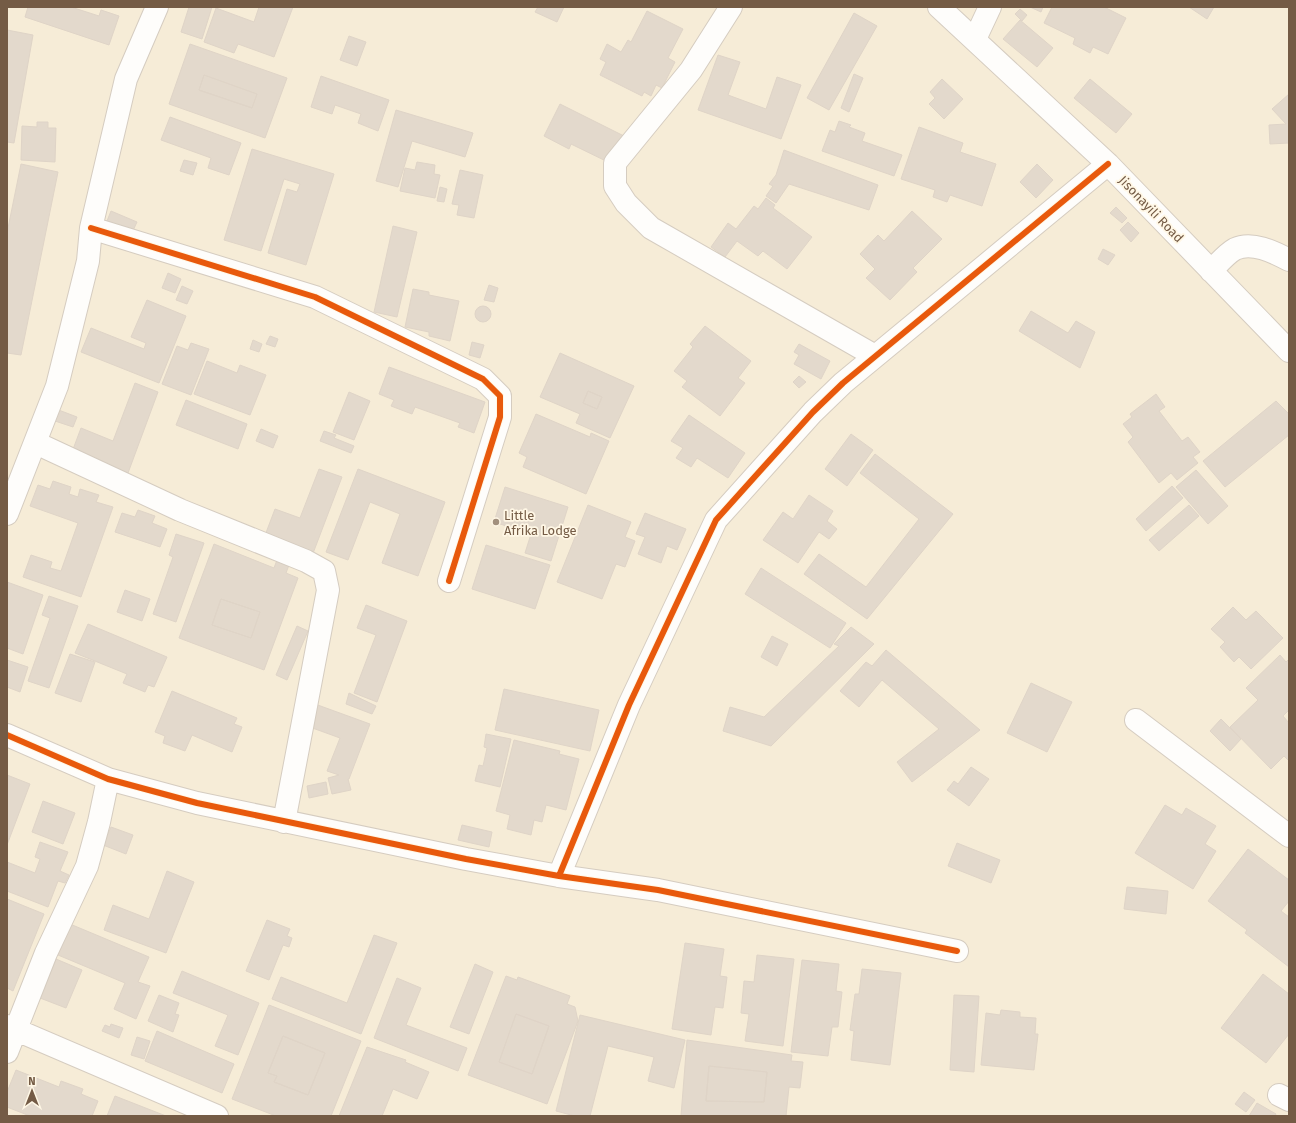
<svg xmlns="http://www.w3.org/2000/svg" width="1296" height="1123" font-family="'Fira Sans',sans-serif">
<rect width="100%" height="100%" fill="#f6f1e5"/>
<path fill="#f6ecd7" d="M 7,7 L 1289,7 L 1289,1116 L 7,1116 Z"/>
<path fill="#e3d9cc" stroke="#dfd4c7" fill-rule="evenodd" d="M 28,7 L 71,7 L 99,16 L 101,10 L 119,16 L 109,45 L 25,17 Z
M 189,7 L 212,7 L 202,39 L 181,32 Z
M 259,7 L 293,7 L 274,57 L 238,44 L 234,53 L 204,42 L 216,8 L 254,22 Z
M 538,7 L 564,7 L 557,22 L 535,12 Z
M 1030,7 L 1043,7 L 1041,12 Z
M 1052,7 L 1104,7 L 1126,18 L 1108,54 L 1093,47 L 1090,53 L 1073,44 L 1075,38 L 1044,23 Z
M 1189,7 L 1214,7 L 1207,19 Z
M 1020,9 L 1027,15 L 1022,21 L 1015,14 Z
M 647,11 L 683,29 L 668,58 L 675,62 L 662,88 L 656,85 L 651,96 L 644,92 L 642,96 L 600,75 L 606,62 L 600,59 L 607,44 L 621,52 L 628,40 L 631,42 Z
M 854,13 L 877,26 L 829,110 L 807,98 Z
M 1020,20 L 1053,48 L 1037,67 L 1003,39 Z
M 7,30 L 33,35 L 14,143 L 7,142 Z
M 349,36 L 366,42 L 357,66 L 340,60 Z
M 190,44 L 287,78 L 265,138 L 169,104 ZM 204,75 L 257,94 L 252,108 L 199,90 Z
M 718,55 L 740,62 L 728,95 L 766,109 L 777,77 L 801,85 L 781,139 L 698,110 Z
M 854,74 L 863,78 L 849,112 L 841,108 Z
M 204,75 L 257,94 L 252,108 L 199,90 Z
M 321,76 L 389,100 L 378,131 L 358,123 L 361,114 L 335,105 L 332,114 L 311,107 Z
M 942,79 L 963,99 L 944,119 L 929,104 L 935,98 L 930,92 Z
M 1090,79 L 1132,114 L 1116,133 L 1074,98 Z
M 1289,94 L 1289,143 L 1270,144 L 1269,125 L 1286,124 L 1272,109 Z
M 560,104 L 624,136 L 610,163 L 571,144 L 569,149 L 544,136 Z
M 396,110 L 473,133 L 465,157 L 412,141 L 398,187 L 376,181 Z
M 170,117 L 241,143 L 229,175 L 208,168 L 211,158 L 161,140 Z
M 839,121 L 851,125 L 849,127 L 865,133 L 862,141 L 902,155 L 894,176 L 822,151 L 830,130 L 835,132 Z
M 37,122 L 48,122 L 48,128 L 56,128 L 55,162 L 21,160 L 22,126 L 37,127 Z
M 919,127 L 963,143 L 960,152 L 996,164 L 982,206 L 950,195 L 947,202 L 933,197 L 935,190 L 901,179 Z
M 252,149 L 334,174 L 306,265 L 268,253 L 287,189 L 297,192 L 300,184 L 284,179 L 261,251 L 224,240 Z
M 784,150 L 878,185 L 869,210 L 789,184 L 776,203 L 766,196 L 773,186 L 769,184 L 776,175 Z
M 184,160 L 197,163 L 193,175 L 180,171 Z
M 417,162 L 435,165 L 434,174 L 440,175 L 435,198 L 400,191 L 405,168 L 415,170 Z
M 21,164 L 58,172 L 21,355 L 7,353 L 7,233 Z
M 1037,164 L 1053,180 L 1036,198 L 1020,182 Z
M 460,170 L 483,175 L 474,218 L 457,215 L 459,205 L 452,204 Z
M 440,187 L 447,189 L 444,202 L 437,201 Z
M 766,198 L 775,205 L 773,208 L 812,237 L 787,269 L 763,251 L 758,256 L 737,241 L 725,257 L 711,247 L 728,223 L 736,229 L 754,206 L 758,209 Z
M 1116,207 L 1127,218 L 1122,223 L 1110,213 Z
M 111,211 L 137,222 L 130,237 L 105,226 Z
M 912,211 L 942,239 L 913,268 L 917,272 L 890,300 L 866,278 L 875,269 L 860,254 L 878,235 L 884,241 Z
M 1128,222 L 1139,233 L 1131,242 L 1120,230 Z
M 393,226 L 417,232 L 397,317 L 374,312 Z
M 1103,249 L 1115,255 L 1108,265 L 1098,259 Z
M 168,273 L 181,279 L 175,293 L 162,288 Z
M 489,285 L 498,288 L 494,302 L 484,300 Z
M 182,286 L 193,291 L 187,304 L 176,300 Z
M 413,289 L 429,292 L 429,295 L 459,301 L 450,341 L 429,336 L 429,332 L 405,327 Z
M 147,300 L 186,316 L 159,383 L 81,352 L 91,328 L 144,349 L 146,343 L 131,337 Z
M475 314a8 8 0 1 1 16 0a8 8 0 1 1-16 0Z
M 1031,311 L 1068,333 L 1076,321 L 1095,332 L 1080,368 L 1019,331 Z
M 705,326 L 751,361 L 738,378 L 745,383 L 720,416 L 682,387 L 687,381 L 674,371 L 693,347 L 690,344 Z
M 270,336 L 278,339 L 275,347 L 266,344 Z
M 253,340 L 262,344 L 259,352 L 250,349 Z
M 472,342 L 484,345 L 480,358 L 469,355 Z
M 191,343 L 209,349 L 191,395 L 162,384 L 177,346 L 188,350 Z
M 799,344 L 830,361 L 821,379 L 794,364 L 799,355 L 794,352 Z
M 560,353 L 634,386 L 610,438 L 576,423 L 580,414 L 540,397 ZM 588,391 L 602,397 L 597,409 L 583,403 Z
M 207,361 L 237,373 L 240,365 L 266,375 L 250,415 L 194,394 Z
M 389,367 L 485,402 L 474,433 L 458,427 L 460,423 L 415,407 L 412,414 L 391,406 L 394,400 L 379,394 Z
M 799,376 L 806,382 L 799,388 L 793,382 Z
M 135,383 L 158,392 L 128,473 L 72,452 L 81,428 L 113,441 Z
M 588,391 L 602,397 L 597,409 L 583,403 Z
M 349,392 L 370,401 L 354,440 L 333,432 Z
M 1156,394 L 1165,407 L 1159,411 L 1182,441 L 1188,437 L 1200,452 L 1193,457 L 1198,463 L 1177,480 L 1171,473 L 1159,483 L 1128,442 L 1133,437 L 1123,424 L 1132,417 L 1130,414 Z
M 186,400 L 247,424 L 238,449 L 176,425 Z
M 1276,401 L 1289,414 L 1289,435 L 1225,487 L 1203,461 Z
M 56,409 L 77,417 L 73,427 L 52,420 Z
M 536,414 L 590,437 L 591,433 L 609,441 L 586,494 L 523,467 L 527,457 L 519,453 Z
M 689,415 L 745,453 L 728,478 L 697,458 L 691,467 L 676,458 L 683,448 L 671,441 Z
M 261,429 L 278,436 L 273,448 L 256,441 Z
M 324,431 L 336,435 L 334,438 L 354,446 L 351,453 L 320,441 Z
M 851,434 L 873,450 L 847,486 L 825,469 Z
M 875,454 L 953,514 L 867,619 L 804,574 L 819,554 L 866,587 L 919,519 L 860,473 Z
M 319,469 L 342,477 L 312,556 L 264,538 L 275,509 L 300,518 Z
M 358,469 L 445,502 L 418,576 L 382,563 L 400,514 L 370,502 L 348,560 L 326,552 Z
M 1196,470 L 1228,506 L 1208,524 L 1176,487 Z
M 53,481 L 71,487 L 69,494 L 78,497 L 80,489 L 99,495 L 96,502 L 113,507 L 81,597 L 23,577 L 31,555 L 52,562 L 50,568 L 61,571 L 78,523 L 30,506 L 38,485 L 50,489 Z
M 1172,486 L 1183,498 L 1146,531 L 1136,519 Z
M 505,487 L 568,507 L 551,561 L 525,553 L 531,534 L 494,522 Z
M 809,495 L 833,511 L 827,521 L 837,529 L 829,539 L 819,532 L 798,563 L 763,540 L 783,512 L 793,519 Z
M 588,505 L 631,522 L 625,537 L 635,541 L 625,567 L 616,564 L 602,599 L 557,582 Z
M 1189,505 L 1199,516 L 1159,551 L 1149,540 Z
M 138,510 L 155,516 L 152,523 L 167,529 L 160,547 L 115,532 L 122,513 L 135,517 Z
M 645,513 L 686,529 L 677,550 L 667,546 L 661,563 L 638,554 L 645,537 L 636,534 Z
M 176,534 L 204,543 L 176,622 L 153,614 L 173,557 L 169,555 Z
M 214,544 L 274,568 L 277,560 L 289,565 L 286,573 L 298,578 L 264,670 L 179,638 ZM 221,599 L 260,612 L 251,638 L 212,625 Z
M 486,545 L 550,565 L 535,609 L 472,589 Z
M 761,568 L 846,623 L 830,648 L 745,594 Z
M 7,582 L 43,595 L 23,654 L 7,648 Z
M 125,590 L 150,599 L 142,621 L 117,612 Z
M 49,596 L 78,606 L 49,688 L 28,681 L 50,618 L 42,615 Z
M 221,599 L 260,612 L 251,638 L 212,625 Z
M 366,605 L 407,621 L 377,702 L 354,693 L 376,635 L 357,628 Z
M 1233,607 L 1246,620 L 1256,611 L 1283,638 L 1251,669 L 1239,657 L 1234,662 L 1220,647 L 1225,642 L 1211,629 Z
M 88,624 L 167,657 L 154,687 L 148,685 L 145,692 L 123,683 L 127,674 L 75,653 Z
M 297,626 L 308,631 L 287,680 L 276,675 Z
M 851,627 L 874,644 L 771,746 L 723,731 L 730,707 L 764,717 L 839,646 L 834,644 Z
M 772,636 L 788,644 L 777,666 L 761,657 Z
M 886,650 L 980,730 L 912,782 L 897,762 L 939,729 L 882,680 L 859,707 L 840,691 L 866,662 L 872,666 Z
M 70,654 L 95,662 L 81,702 L 55,693 Z
M 1280,655 L 1286,662 L 1289,659 L 1289,710 L 1283,716 L 1289,723 L 1289,761 L 1284,756 L 1271,769 L 1230,727 L 1258,700 L 1246,688 Z
M 7,660 L 28,667 L 20,692 L 7,687 Z
M 1031,683 L 1072,702 L 1047,752 L 1007,733 Z
M 504,689 L 599,710 L 590,751 L 495,730 Z
M 172,691 L 237,718 L 234,724 L 242,727 L 232,752 L 192,735 L 185,751 L 163,743 L 165,736 L 155,732 Z
M 349,693 L 376,706 L 372,714 L 346,704 Z
M 315,704 L 370,724 L 349,779 L 348,779 L 351,790 L 332,794 L 328,778 L 339,775 L 327,771 L 340,738 L 307,726 Z
M 1221,719 L 1241,739 L 1230,751 L 1210,731 Z
M 486,734 L 511,739 L 500,787 L 475,781 L 479,765 L 483,766 L 487,748 L 484,747 Z
M 514,740 L 560,751 L 559,754 L 579,759 L 566,810 L 546,805 L 542,822 L 534,820 L 531,835 L 507,829 L 510,815 L 496,811 Z
M 971,767 L 989,779 L 969,806 L 947,790 L 954,781 L 958,784 Z
M 7,775 L 30,784 L 7,845 Z
M 326,782 L 328,794 L 309,798 L 307,786 Z
M 43,801 L 75,813 L 63,844 L 32,832 Z
M 1165,805 L 1182,815 L 1186,808 L 1216,826 L 1205,844 L 1216,851 L 1193,889 L 1135,853 Z
M 462,825 L 492,832 L 489,847 L 458,840 Z
M 111,827 L 133,835 L 126,854 L 103,845 Z
M 40,842 L 68,852 L 60,871 L 69,875 L 65,883 L 58,881 L 48,907 L 7,891 L 7,862 L 35,873 L 40,859 L 35,857 Z
M 957,843 L 1000,860 L 991,883 L 948,866 Z
M 1248,849 L 1289,880 L 1289,901 L 1281,911 L 1289,917 L 1289,967 L 1245,933 L 1247,930 L 1208,901 Z
M 167,871 L 194,882 L 166,953 L 104,930 L 113,905 L 149,919 Z
M 1127,887 L 1168,891 L 1166,914 L 1124,909 Z
M 7,899 L 44,914 L 13,991 L 7,988 Z
M 267,920 L 290,929 L 287,936 L 292,938 L 289,947 L 283,945 L 269,980 L 246,971 Z
M 70,924 L 149,957 L 138,982 L 150,986 L 136,1019 L 114,1009 L 125,983 L 58,955 Z
M 374,935 L 397,943 L 361,1034 L 272,999 L 281,977 L 347,1003 Z
M 685,943 L 724,949 L 720,976 L 727,977 L 723,1008 L 715,1007 L 711,1035 L 672,1029 Z
M 757,955 L 794,959 L 783,1046 L 745,1041 L 749,1014 L 741,1013 L 744,981 L 754,982 Z
M 56,959 L 82,970 L 66,1008 L 40,998 Z
M 802,960 L 839,964 L 836,991 L 842,992 L 838,1027 L 832,1027 L 828,1056 L 791,1052 Z
M 475,964 L 493,972 L 469,1034 L 450,1027 Z
M 862,969 L 901,973 L 890,1065 L 851,1060 L 854,1031 L 850,1030 L 855,994 L 859,994 Z
M 182,971 L 259,1003 L 238,1055 L 215,1046 L 228,1015 L 173,993 Z
M 1263,974 L 1289,994 L 1289,1034 L 1266,1063 L 1221,1028 Z
M 506,976 L 517,980 L 518,977 L 570,996 L 567,1004 L 575,1007 L 578,1021 L 547,1104 L 468,1075 ZM 516,1014 L 549,1026 L 532,1074 L 499,1062 Z
M 397,978 L 421,988 L 406,1025 L 467,1048 L 458,1071 L 374,1038 Z
M 159,995 L 179,1003 L 175,1014 L 179,1015 L 173,1032 L 148,1021 Z
M 954,995 L 979,996 L 974,1072 L 950,1070 Z
M 269,1005 L 361,1041 L 331,1116 L 276,1116 L 232,1099 ZM 283,1036 L 325,1053 L 308,1095 L 274,1082 L 277,1076 L 268,1073 Z
M 1001,1010 L 1020,1012 L 1020,1017 L 1036,1018 L 1035,1034 L 1038,1034 L 1034,1070 L 981,1065 L 986,1013 L 1000,1015 Z
M 516,1014 L 549,1026 L 532,1074 L 499,1062 Z
M 580,1015 L 685,1040 L 674,1088 L 648,1081 L 654,1057 L 608,1046 L 590,1116 L 575,1116 L 556,1111 Z
M 111,1024 L 123,1028 L 119,1038 L 102,1031 L 105,1025 L 110,1027 Z
M 157,1031 L 234,1064 L 222,1093 L 145,1061 Z
M 283,1036 L 325,1053 L 308,1095 L 274,1082 L 277,1076 L 268,1073 Z
M 137,1037 L 150,1041 L 144,1059 L 131,1055 Z
M 687,1040 L 792,1055 L 791,1061 L 803,1062 L 800,1088 L 789,1087 L 786,1116 L 681,1116 ZM 709,1066 L 767,1072 L 764,1102 L 706,1101 Z
M 367,1047 L 406,1060 L 405,1062 L 429,1072 L 417,1099 L 393,1089 L 382,1116 L 339,1116 Z
M 709,1066 L 767,1072 L 764,1102 L 706,1101 Z
M 16,1070 L 59,1087 L 61,1081 L 83,1089 L 81,1094 L 98,1101 L 92,1116 L 30,1116 L 7,1107 L 7,1092 Z
M 1244,1092 L 1255,1100 L 1246,1112 L 1235,1104 Z
M 115,1096 L 166,1116 L 107,1116 Z
M 1257,1103 L 1276,1114 L 1275,1116 L 1249,1116 Z"/>
<g fill="none" stroke-linecap="round" stroke-linejoin="round">
<defs>
<path id="minor" d="M 731,7 L 691,70 L 615,163 L 615,186 L 626,203 L 651,228 L 875,356
M 939,7 L 1108,164 L 1289,351
M 975,39 L 990,7
M 91,228 L 315,297 L 483,379 L 500,396 L 500,417 L 449,581
M 1211,271 C 1218,264 1226,254 1235,249 C 1252,241 1274,252 1289,260
M 36,443 L 180,510 L 306,561 L 324,571 L 328,590 L 284,822
M 7,514 L 57,386 L 88,261 L 91,228 L 126,79 L 157,7
M 1136,720 L 1289,836
M 7,735 L 108,779 L 197,803 L 466,859 L 559,876 L 658,890 L 957,951
M 559,876 L 629,705 L 716,520 L 813,412 L 843,383 L 1108,164
M 7,1026 L 217,1116
M 7,1052 L 46,953 L 87,866 L 99,822 L 108,779
M 1279,1095 L 1289,1100"/>
</defs>
<use href="#minor" stroke="#d5ccc0" stroke-width="24"/>
<use href="#minor" stroke="#fefdfb" stroke-width="22"/>
<defs>
<path id="cycleway" d="M 91,228 L 315,297 L 483,379 L 500,396 L 500,417 L 449,581
M 7,735 L 108,779 L 197,803 L 466,859 L 559,876 L 658,890 L 957,951
M 559,876 L 629,705 L 716,520 L 813,412 L 843,383 L 1108,164"/>
</defs>
<use href="#cycleway" stroke="#fff7e5" stroke-width="8"/>
<use href="#cycleway" stroke="#e8590c" stroke-width="6"/>
</g>
<circle fill="#a2907d" stroke="#fff7e5" stroke-width="1.5" cx="496" cy="522" r="4"/>
<g text-anchor="middle" dominant-baseline="central" stroke-width="3.5" stroke-linejoin="round" paint-order="stroke">
<g font-size="13" fill="#745b45" stroke="#fff7e5">
<text transform="translate(1151 209) rotate(46)">Jisonayili Road</text>
</g>
<g font-size="13" fill="#745b45" stroke="#fff7e5" text-anchor="start">
<text x="504" y="515">Little<tspan x="504" dy="15">Afrika Lodge</tspan></text>
</g>
</g>
<rect width="1296" height="1123" fill="none" stroke="#745b45" stroke-width="16"/>
<g transform="translate(32 1091)" stroke="#fff7e5" stroke-width="3" paint-order="stroke">
<path d="M0-3L7 15L0 10L-7 15Z" fill="#745b45"/>
<text y="-6" font-size="11" font-weight="bold" text-anchor="middle" fill="#745b45">N</text>
</g>
</svg>
